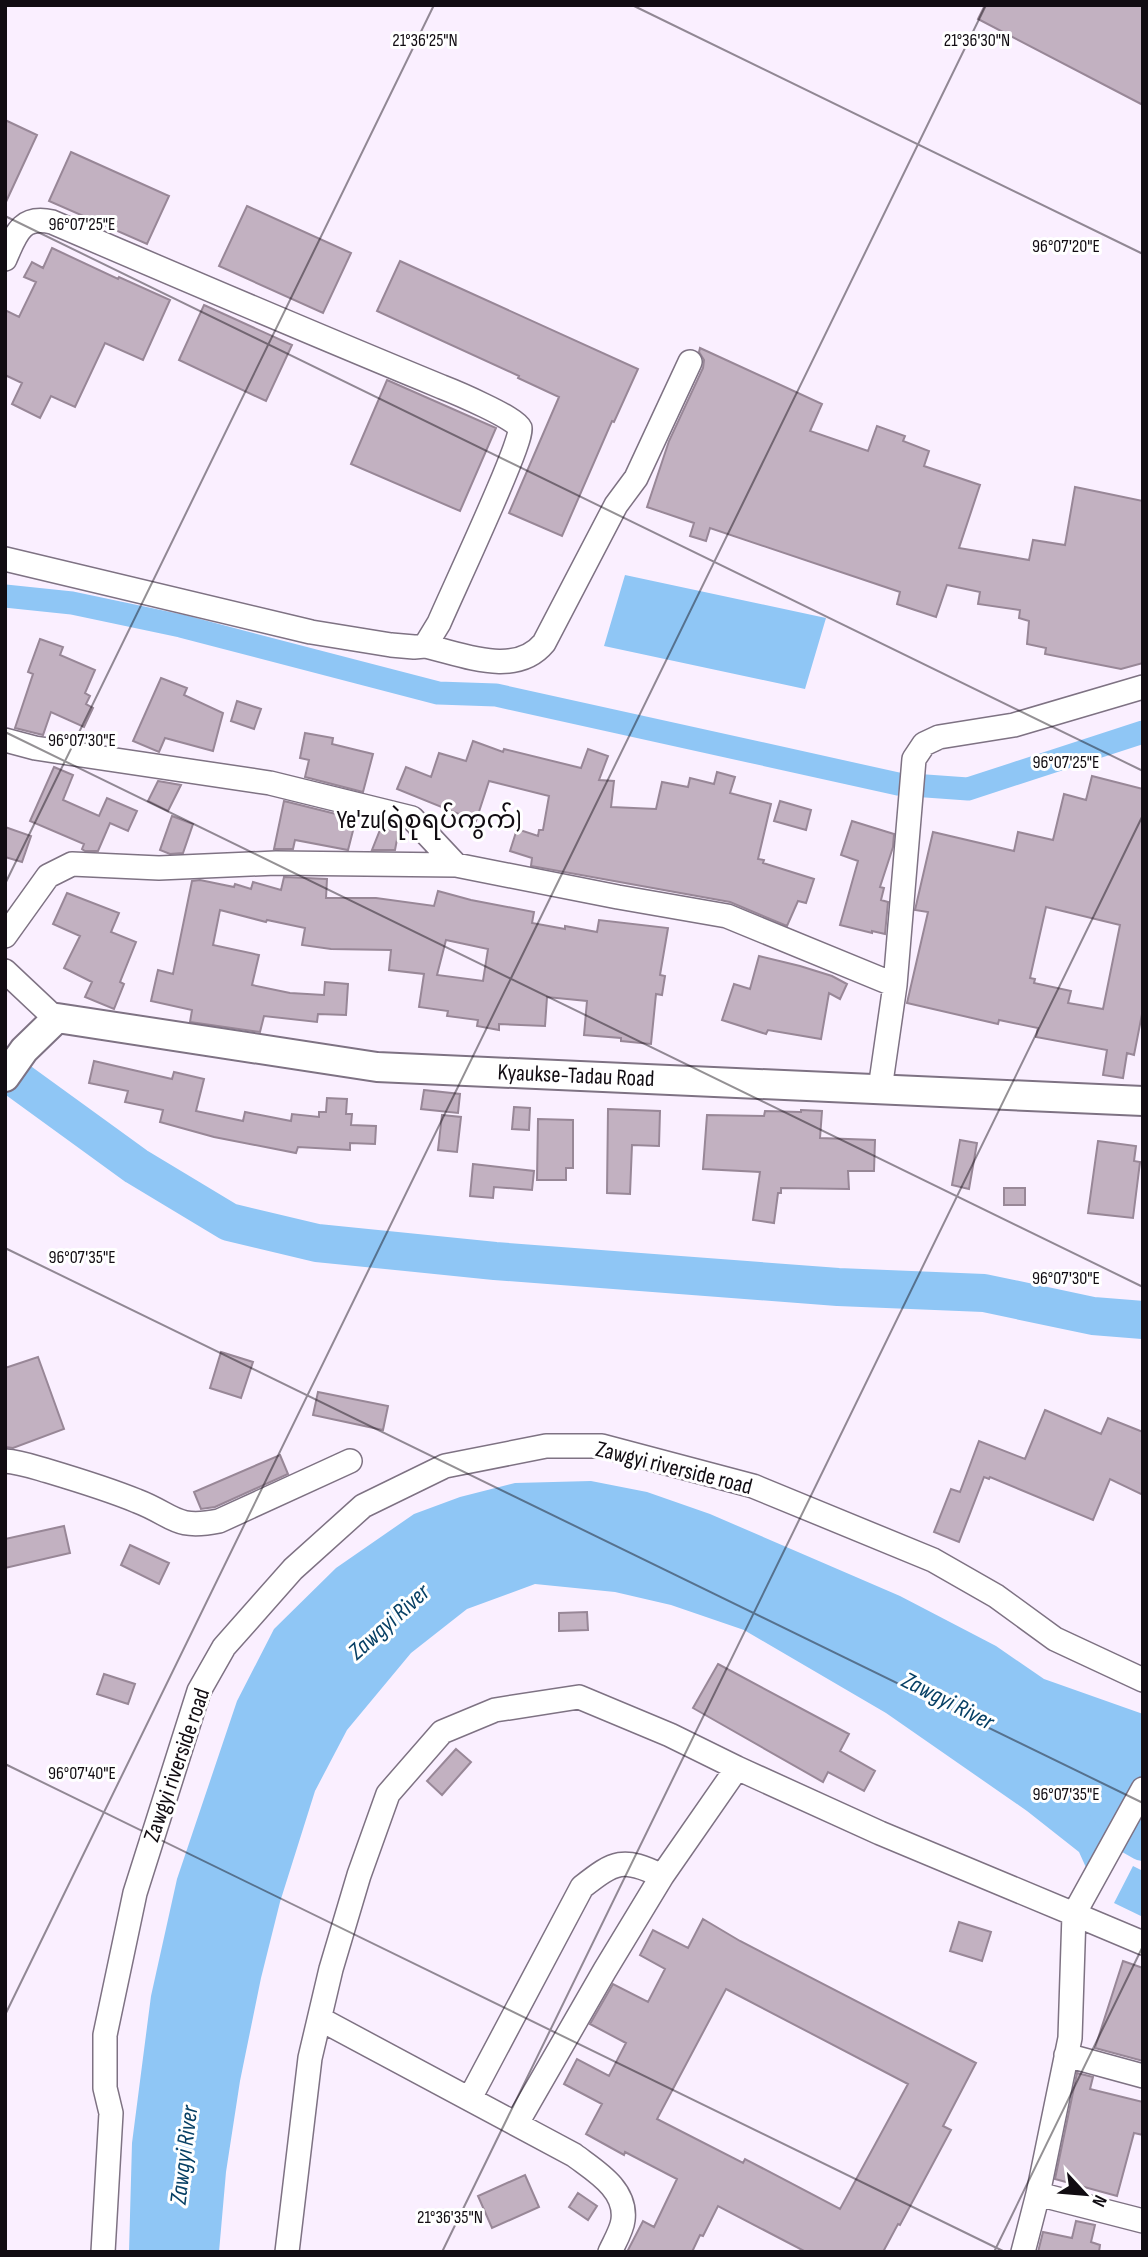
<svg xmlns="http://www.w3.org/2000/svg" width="1148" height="2257" font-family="'Sofia Sans Condensed','Noto Sans Myanmar',sans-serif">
<rect width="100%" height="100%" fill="#faefff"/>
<path fill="#8fc6f5" d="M 625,575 L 826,618 L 805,689 L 604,646 Z
M 591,1481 L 647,1492 L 710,1514 L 900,1596 L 996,1646 L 1044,1679 L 1143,1714 L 1143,1809 L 1098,1894 L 1079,1852 L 1027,1811 L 886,1713 L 744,1630 L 671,1605 L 615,1592 L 535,1584 L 467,1609 L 411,1653 L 347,1730 L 315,1791 L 280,1902 L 261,1978 L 240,2081 L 226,2172 L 219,2252 L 129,2252 L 132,2143 L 151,1996 L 177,1879 L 237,1701 L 274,1629 L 336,1568 L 414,1514 L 460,1497 L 515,1483 Z
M 1133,1866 L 1143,1871 L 1143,1917 L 1114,1903 Z"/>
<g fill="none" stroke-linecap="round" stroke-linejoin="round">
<path stroke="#8fc6f5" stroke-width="23" d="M 5,596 L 72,603 L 181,626 L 438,693 L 496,695 L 898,784 L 968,789 L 1143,732"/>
<path stroke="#8fc6f5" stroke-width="38" d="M 5,1071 L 136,1166 L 229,1222 L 317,1243 L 495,1261 L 838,1287 L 984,1293 L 1093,1316 L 1143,1320
M 1098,1795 L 1129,1834 L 1143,1842"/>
</g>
<path fill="#c2b1c1" stroke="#988797" stroke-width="2" fill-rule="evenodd" d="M 985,5 L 1143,5 L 1143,105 L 978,19 Z
M 5,120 L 37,135 L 5,204 Z
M 71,152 L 169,196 L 147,244 L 49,201 Z
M 247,206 L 351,253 L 323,313 L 219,266 Z
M 52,248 L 118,279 L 119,277 L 170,300 L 143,360 L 105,343 L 75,407 L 51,396 L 40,418 L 12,404 L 22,383 L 5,375 L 5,310 L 19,317 L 36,282 L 24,277 L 32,262 L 43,268 Z
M 400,261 L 638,369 L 614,422 L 612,421 L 562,536 L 509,513 L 559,397 L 518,378 L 519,376 L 377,311 Z
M 204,305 L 292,345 L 266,401 L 179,360 Z
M 700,348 L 822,404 L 810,431 L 868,451 L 877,426 L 905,436 L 903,441 L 929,451 L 924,466 L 980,485 L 959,548 L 1029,560 L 1033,540 L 1065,545 L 1075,487 L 1143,501 L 1143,663 L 1121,669 L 1045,654 L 1046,648 L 1027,644 L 1029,621 L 1019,618 L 1020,610 L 978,604 L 980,592 L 947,585 L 936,617 L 897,604 L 900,592 L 710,528 L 706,541 L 690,536 L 694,523 L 647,507 L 669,441 L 703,368 L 704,360 L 699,352 Z
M 387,380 L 496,428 L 460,511 L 351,464 Z
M 40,639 L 63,647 L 60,655 L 95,670 L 85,693 L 90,696 L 86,704 L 93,708 L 84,727 L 51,712 L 43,735 L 15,728 L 33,674 L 28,672 Z
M 161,678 L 187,688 L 184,695 L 223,713 L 213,751 L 165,738 L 159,752 L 133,741 Z
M 237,701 L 261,709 L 254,729 L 231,721 Z
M 305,733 L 333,738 L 332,744 L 373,754 L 363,792 L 305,777 L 309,760 L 300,758 Z
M 473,741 L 503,752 L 504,749 L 581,768 L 588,749 L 608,756 L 599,780 L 614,781 L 611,807 L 656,809 L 662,782 L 688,787 L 690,778 L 714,784 L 717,772 L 735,777 L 730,793 L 771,804 L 758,859 L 764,860 L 763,863 L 814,879 L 806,903 L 798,901 L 787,926 L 730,902 L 531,866 L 532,858 L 510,851 L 517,829 L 538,836 L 539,830 L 543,830 L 549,796 L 489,781 L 476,821 L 397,789 L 406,767 L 431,777 L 439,753 L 466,761 Z
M 54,767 L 73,775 L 63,800 L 99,816 L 107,798 L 137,811 L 128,831 L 110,823 L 98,851 L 85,851 L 82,849 L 84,844 L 30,821 Z
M 1092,776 L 1143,789 L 1143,1009 L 1134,1055 L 1127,1053 L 1123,1078 L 1103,1075 L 1107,1050 L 1036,1037 L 1038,1028 L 999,1020 L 998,1024 L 907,1003 L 928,912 L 915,910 L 933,832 L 1014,851 L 1018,832 L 1053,840 L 1064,794 L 1086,800 ZM 1046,907 L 1120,925 L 1103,1009 L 1068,1003 L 1071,991 L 1034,983 L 1035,979 L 1030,978 Z
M 158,781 L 181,785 L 168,811 L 148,801 Z
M 284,801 L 356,819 L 348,850 L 295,840 L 293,849 L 274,849 Z
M 780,801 L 811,810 L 806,830 L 774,821 Z
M 172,816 L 193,824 L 183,853 L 170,854 L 160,850 Z
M 852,821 L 894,834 L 893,847 L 880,887 L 884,888 L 881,900 L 888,902 L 885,934 L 872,931 L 872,933 L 840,925 L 858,861 L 841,855 Z
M 382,825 L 399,829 L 395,850 L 372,850 Z
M 5,827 L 31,836 L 22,862 L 5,857 Z
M 284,877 L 327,879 L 326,898 L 376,898 L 434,906 L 438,891 L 471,900 L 534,912 L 532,923 L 565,929 L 565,926 L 597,932 L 599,920 L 668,928 L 660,975 L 665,976 L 662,995 L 656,994 L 651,1044 L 621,1041 L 621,1038 L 584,1035 L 587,1001 L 547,997 L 545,1026 L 499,1024 L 499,1030 L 477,1026 L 478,1020 L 447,1016 L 448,1011 L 419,1007 L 424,974 L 389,970 L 391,950 L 331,949 L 302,945 L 305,928 L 267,920 L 266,922 L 220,910 L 213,945 L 259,955 L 252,985 L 290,993 L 324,995 L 325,982 L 348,984 L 346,1015 L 318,1014 L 317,1022 L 264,1016 L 260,1032 L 190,1022 L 192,1010 L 151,1001 L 158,970 L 173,974 L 192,881 L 200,880 L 234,887 L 235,884 L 251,889 L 253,882 L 281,890 ZM 446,940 L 488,949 L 483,981 L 437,975 Z
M 67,893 L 119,913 L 111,932 L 136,942 L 120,982 L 124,984 L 114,1009 L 85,997 L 92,982 L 64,968 L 80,936 L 53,924 Z
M 759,956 L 800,966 L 832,976 L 847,984 L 840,999 L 829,993 L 821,1039 L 768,1030 L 766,1034 L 722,1020 L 734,984 L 750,989 Z
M 94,1061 L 172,1079 L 174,1072 L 204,1079 L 196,1111 L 243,1121 L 245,1112 L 291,1121 L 292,1114 L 319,1117 L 319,1112 L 326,1112 L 327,1098 L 347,1099 L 346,1114 L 352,1114 L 351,1125 L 376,1126 L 375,1144 L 350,1143 L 350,1150 L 298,1147 L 296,1153 L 214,1137 L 160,1122 L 163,1110 L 125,1102 L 128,1091 L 89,1083 Z
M 424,1090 L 460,1094 L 458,1113 L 421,1109 Z
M 514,1107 L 530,1108 L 529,1130 L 512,1129 Z
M 608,1109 L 660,1111 L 659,1146 L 632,1145 L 630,1194 L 607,1193 Z
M 801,1110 L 822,1111 L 820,1138 L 875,1140 L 874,1171 L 848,1171 L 849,1189 L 781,1188 L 781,1193 L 778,1193 L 774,1223 L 753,1220 L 760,1172 L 703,1169 L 707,1115 L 764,1116 L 765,1111 L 801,1112 Z
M 442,1115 L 461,1117 L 457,1152 L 438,1150 Z
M 538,1119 L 573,1120 L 573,1168 L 566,1168 L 566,1180 L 537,1180 Z
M 960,1140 L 977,1143 L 969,1189 L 952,1185 Z
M 1098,1141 L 1136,1146 L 1134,1161 L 1140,1162 L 1133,1218 L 1088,1213 Z
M 473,1164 L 534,1171 L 532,1190 L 494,1187 L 493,1198 L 470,1196 Z
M 1004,1188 L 1025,1188 L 1025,1205 L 1004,1205 Z
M 221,1352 L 253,1362 L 241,1398 L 210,1388 Z
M 38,1357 L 64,1429 L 13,1448 L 5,1447 L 5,1368 Z
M 318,1392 L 388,1406 L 383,1430 L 313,1415 Z
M 1045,1410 L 1101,1434 L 1108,1418 L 1143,1432 L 1143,1495 L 1110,1479 L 1093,1520 L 990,1477 L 989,1479 L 984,1477 L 959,1542 L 934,1532 L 951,1489 L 960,1492 L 979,1441 L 1025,1459 Z
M 280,1455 L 288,1474 L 215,1507 L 201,1509 L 194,1492 Z
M 64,1526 L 70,1553 L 5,1568 L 5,1539 Z
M 130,1545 L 169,1563 L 159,1584 L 121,1565 Z
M 587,1612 L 588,1630 L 559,1631 L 559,1613 Z
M 718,1664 L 849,1734 L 840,1751 L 875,1771 L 864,1791 L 828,1772 L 823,1782 L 693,1708 Z
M 104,1674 L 135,1684 L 128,1704 L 97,1694 Z
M 456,1749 L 471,1762 L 442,1795 L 427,1781 Z
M 703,1919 L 740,1941 L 976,2063 L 943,2126 L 951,2130 L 900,2225 L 898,2224 L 883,2252 L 806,2252 L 718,2206 L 703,2236 L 700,2235 L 692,2252 L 627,2252 L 643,2221 L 654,2227 L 677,2179 L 625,2152 L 624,2155 L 586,2134 L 602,2104 L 564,2084 L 577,2059 L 609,2076 L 626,2043 L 590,2024 L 613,1984 L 648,2002 L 665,1969 L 640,1955 L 653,1930 L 688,1948 ZM 726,1989 L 908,2084 L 840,2209 L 745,2159 L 743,2163 L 657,2119 Z
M 959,1922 L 991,1932 L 982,1961 L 950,1951 Z
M 1123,1961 L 1143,1968 L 1143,2061 L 1095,2048 Z
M 1077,2073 L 1093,2077 L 1090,2089 L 1143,2102 L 1143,2135 L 1134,2133 L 1117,2196 L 1055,2179 Z
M 525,2175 L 539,2207 L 492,2228 L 478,2196 Z
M 578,2193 L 597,2206 L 588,2220 L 569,2207 Z
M 1076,2221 L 1095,2225 L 1091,2242 L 1100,2245 L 1099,2252 L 1038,2252 L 1043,2232 L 1072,2238 Z"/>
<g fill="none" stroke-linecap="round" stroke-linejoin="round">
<defs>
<path id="minor" d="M 5,259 C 16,234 21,215 52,222 C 182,278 311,333 442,387 C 455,392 516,418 520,428 C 524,440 449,599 439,623 L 425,646 L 414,647 L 391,645 L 311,632 L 5,559
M 425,646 C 462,654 515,678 544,643 L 616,505 L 636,478 L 690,362
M 5,740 L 35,748 L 270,783 L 412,818 L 456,865
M 5,936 L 48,876 L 72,864 L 159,868 L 276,863 L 456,865 L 618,897 L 727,916 L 895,985
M 5,971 L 56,1019
M 880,1089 L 895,985 L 914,759 L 924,744 L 939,737 L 1014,725 L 1143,687
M 5,1461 C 20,1462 34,1467 48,1471 C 78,1480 108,1489 137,1501 C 174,1515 174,1530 219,1521 L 350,1461
M 1143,1789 L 1074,1914 L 1143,1943
M 320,2019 L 574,2155 C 595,2171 627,2189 623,2220 C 622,2230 614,2243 610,2252
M 1066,2055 L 1143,2076
M 470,2098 L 582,1887 C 615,1861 623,1857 662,1876
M 517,2123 L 605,1970 L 662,1876 L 737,1768
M 1038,2194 L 1143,2221
M 103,2252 L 111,2113 L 105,2088 L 105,2035 L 135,1893 L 199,1691 L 224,1647 L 293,1569 L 363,1506 L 445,1466 L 546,1446 L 602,1446 L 753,1486 L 933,1560 L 996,1596 L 1055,1639 L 1143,1680
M 287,2252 L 310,2058 L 331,1969 L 359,1875 L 388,1794 L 442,1732 L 495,1710 L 579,1697 L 670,1735 L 737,1768 L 880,1833 L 1074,1914 L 1070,2038 L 1038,2194 L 1023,2252"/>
<g id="major">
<path id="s1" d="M 5,1077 L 24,1050 L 57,1018 L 377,1067 L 1143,1101"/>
</g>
</defs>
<use href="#minor" stroke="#7e7283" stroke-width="26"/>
<use href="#major" stroke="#7e7283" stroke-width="32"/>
<use href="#minor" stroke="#fff" stroke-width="23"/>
<use href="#major" stroke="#fff" stroke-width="28"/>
</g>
<path fill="none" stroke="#110c12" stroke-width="2" stroke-opacity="0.45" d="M 632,5 L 1143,254M 5,216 L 1143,771M 5,732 L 1143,1287M 5,884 L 434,5M 5,1248 L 1143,1803M 5,1764 L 1005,2252M 5,2015 L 986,5M 442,2252 L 1143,815M 994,2252 L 1143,1946"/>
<g text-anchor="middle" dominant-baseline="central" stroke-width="6" stroke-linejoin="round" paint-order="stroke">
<g font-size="23" fill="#110c12" stroke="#fff">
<text stroke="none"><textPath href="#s1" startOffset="602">Kyaukse-Tadau Road</textPath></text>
<text transform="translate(674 1468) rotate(14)">Zawgyi riverside road</text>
<text transform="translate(177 1765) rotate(-71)">Zawgyi riverside road</text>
</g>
<g font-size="24" font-style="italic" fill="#074065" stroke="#fff">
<text transform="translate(389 1622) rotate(-42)">Zawgyi River</text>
<text transform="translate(948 1701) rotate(27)">Zawgyi River</text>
<text transform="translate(184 2155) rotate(-83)">Zawgyi River</text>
</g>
<g font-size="26" fill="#110c12" stroke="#fff">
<text x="429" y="820">Ye'zu(ရဲစုရပ်ကွက်)</text>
</g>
</g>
<g font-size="18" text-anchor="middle" fill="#110c12" stroke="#fff" stroke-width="6" stroke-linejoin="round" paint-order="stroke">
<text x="977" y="46">21°36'30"N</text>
<text x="425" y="46">21°36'25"N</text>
<text x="82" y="230">96°07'25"E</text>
<text x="1066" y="252">96°07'20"E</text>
<text x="82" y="746">96°07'30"E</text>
<text x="1066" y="768">96°07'25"E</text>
<text x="82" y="1263">96°07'35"E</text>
<text x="1066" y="1284">96°07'30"E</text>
<text x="82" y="1779">96°07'40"E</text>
<text x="1066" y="1800">96°07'35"E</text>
<text x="450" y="2223">21°36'35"N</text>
</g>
<rect width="1148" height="2257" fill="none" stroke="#110c12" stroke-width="14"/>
<g transform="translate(1085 2194) rotate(116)" stroke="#ffffff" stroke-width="5" paint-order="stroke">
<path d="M0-5L12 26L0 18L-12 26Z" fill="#110c12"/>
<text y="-10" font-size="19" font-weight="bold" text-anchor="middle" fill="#110c12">N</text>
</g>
</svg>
